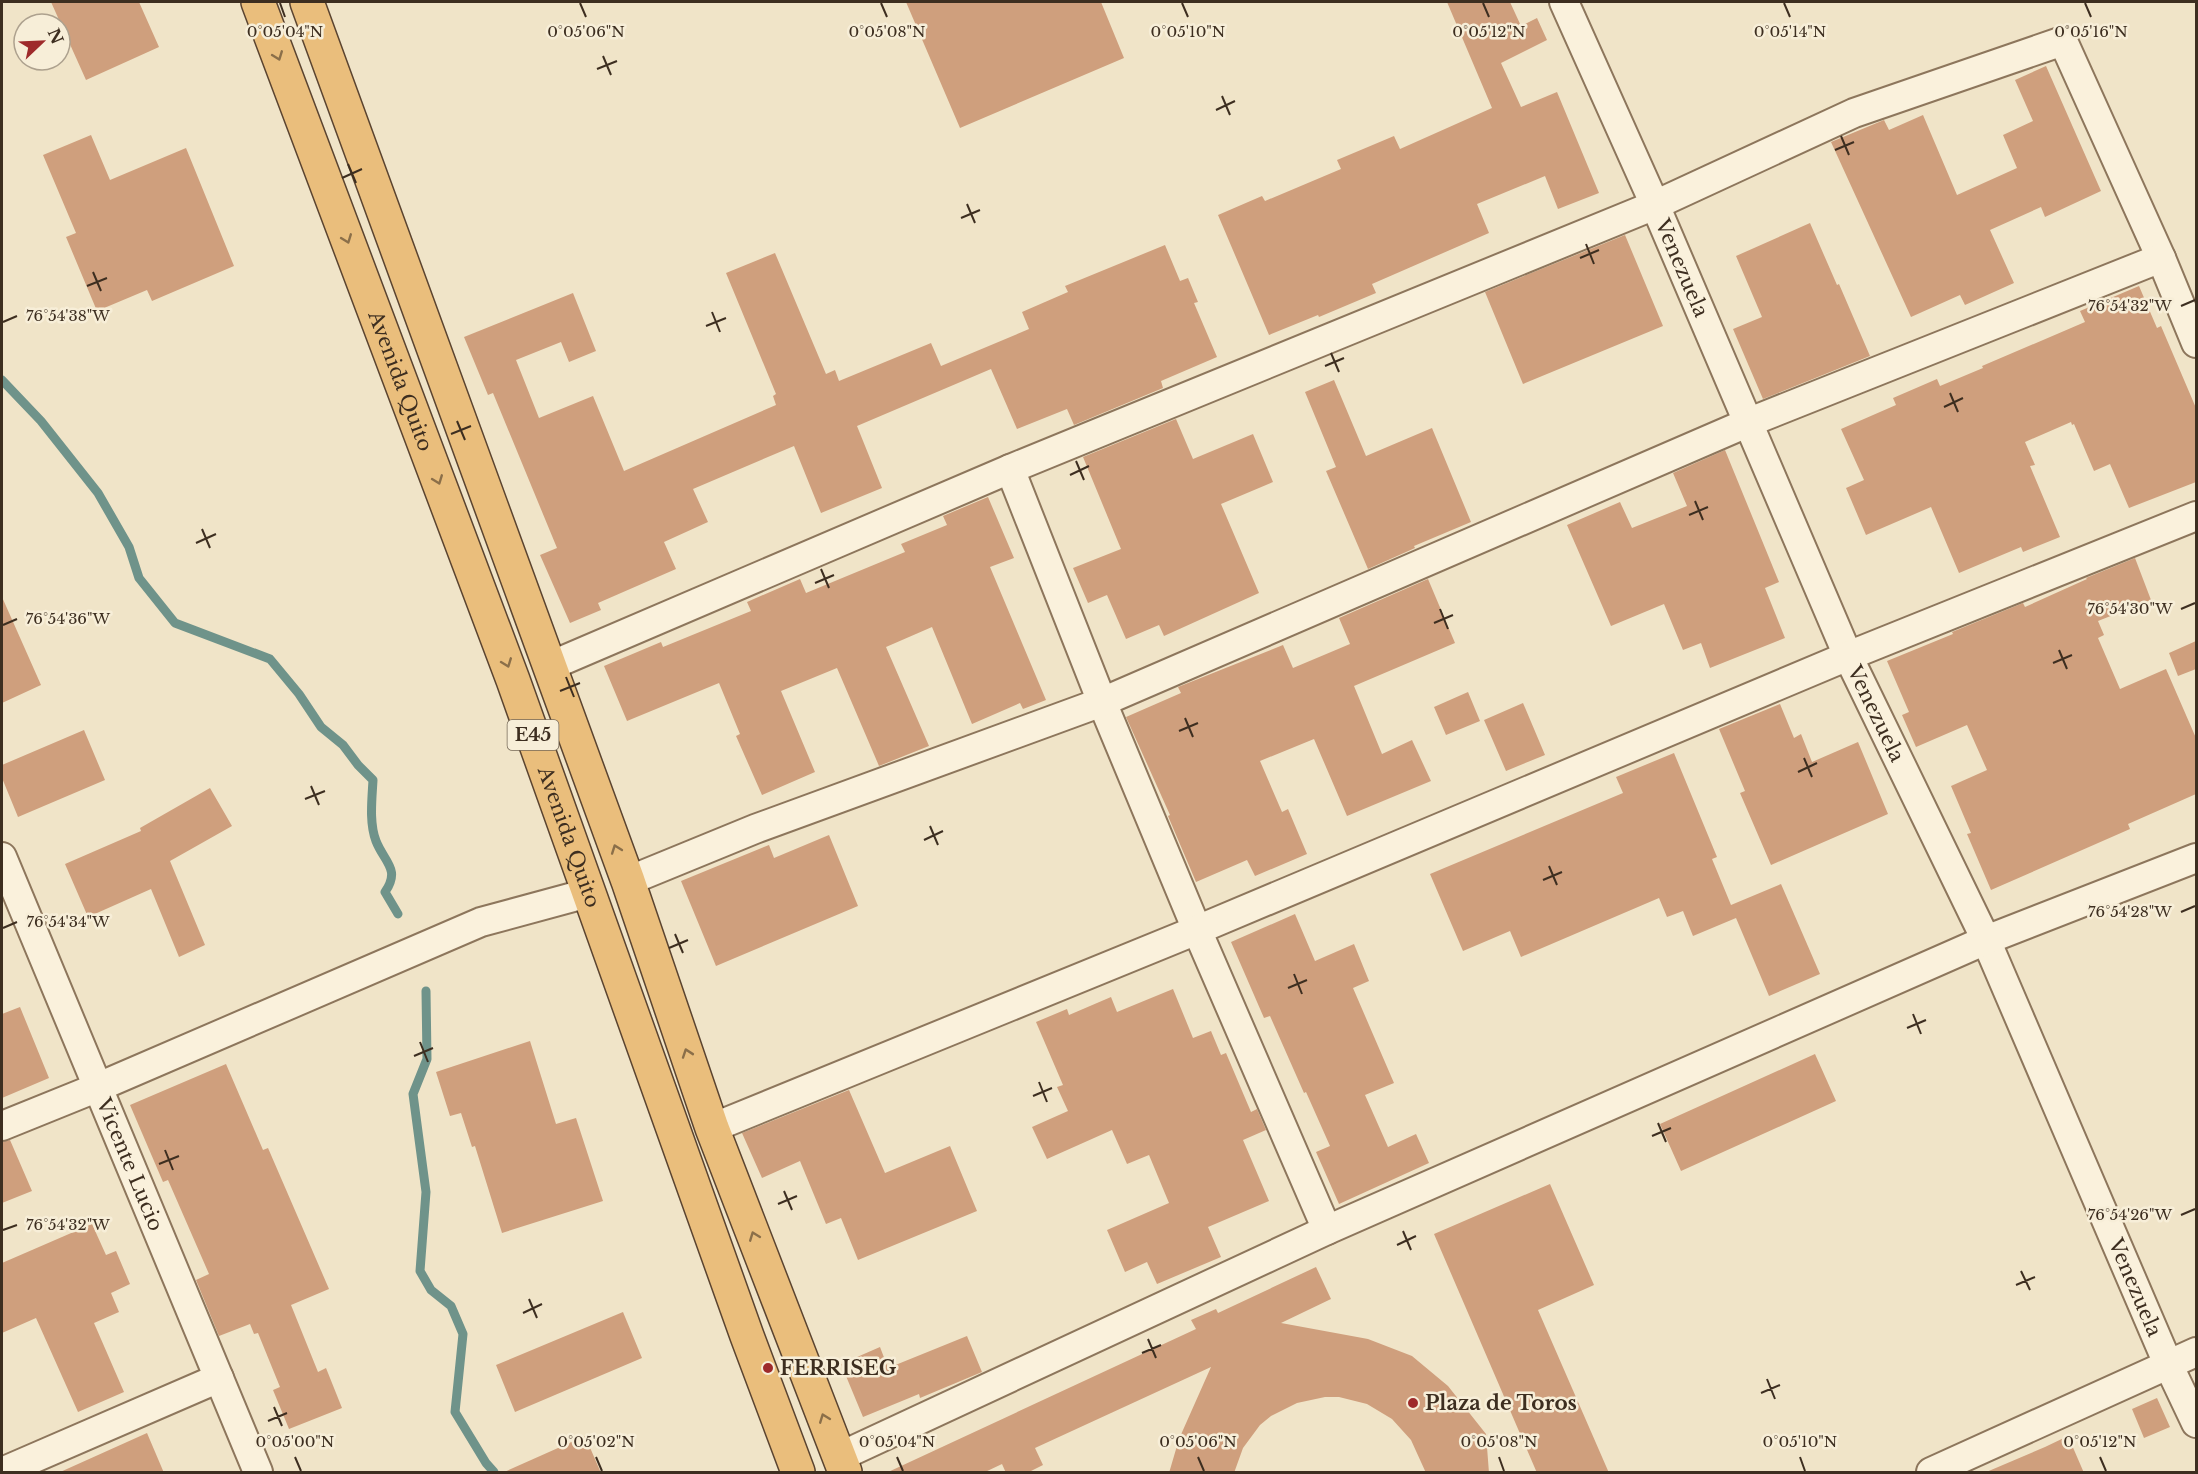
<svg xmlns="http://www.w3.org/2000/svg" width="2198" height="1474" font-family="'Libre Baskerville',serif">
<rect width="100%" height="100%" fill="#f0e4c8"/>
<g fill="none" stroke-linecap="round" stroke-linejoin="round">
<path stroke="#6f938a" stroke-width="9" d="M 2,380 L 41,421 L 98,493 L 129,547 L 139,578 L 175,623 L 270,659 L 299,694 L 321,727 L 343,745 L 358,765 L 373,780 C 372,799 369,823 376,841 C 384,862 401,869 385,892 L 398,914
M 426,991 L 427,1059 L 413,1094 L 426,1192 L 420,1271 L 431,1290 L 451,1306 L 463,1334 L 455,1412 L 486,1463 L 494,1472"/>
</g>
<path fill="#cf9f7d" d="M 51,2 L 139,2 L 159,47 L 86,80 Z
M 906,2 L 1101,2 L 1124,58 L 960,128 Z
M 1447,2 L 1510,2 L 1521,26 L 1537,18 L 1547,40 L 1501,63 L 1521,107 L 1557,92 L 1599,193 L 1558,209 L 1545,176 L 1477,204 L 1489,233 L 1372,284 L 1376,293 L 1319,317 L 1318,315 L 1269,335 L 1218,215 L 1262,196 L 1265,201 L 1341,169 L 1337,160 L 1394,136 L 1400,149 L 1492,108 Z
M 2046,66 L 2101,191 L 2045,217 L 2041,207 L 1990,230 L 2014,283 L 1965,305 L 1960,295 L 1911,317 L 1831,142 L 1884,120 L 1889,130 L 1923,115 L 1957,195 L 2017,168 L 2003,135 L 2033,121 L 2015,80 Z
M 91,135 L 110,180 L 186,148 L 234,266 L 152,301 L 147,290 L 97,311 L 66,237 L 76,233 L 43,155 Z
M 1810,223 L 1837,285 L 1839,284 L 1870,356 L 1763,399 L 1733,329 L 1762,317 L 1736,256 Z
M 1625,235 L 1663,326 L 1523,384 L 1485,292 Z
M 1165,245 L 1180,281 L 1188,278 L 1198,302 L 1194,303 L 1217,357 L 1161,381 L 1163,388 L 1074,425 L 1067,409 L 1017,429 L 991,369 L 857,426 L 882,488 L 821,513 L 794,446 L 693,489 L 708,522 L 664,542 L 676,569 L 598,603 L 601,610 L 570,623 L 540,555 L 557,548 L 493,393 L 488,395 L 464,337 L 573,293 L 596,351 L 569,362 L 561,342 L 516,360 L 539,418 L 593,396 L 624,471 L 776,405 L 773,396 L 776,394 L 726,273 L 775,253 L 826,374 L 835,370 L 839,381 L 931,343 L 941,366 L 1029,329 L 1022,312 L 1068,292 L 1065,286 Z
M 2139,286 L 2157,328 L 2161,326 L 2196,408 L 2196,482 L 2129,508 L 2110,464 L 2094,471 L 2074,424 L 2072,425 L 2071,422 L 2025,442 L 2035,465 L 2030,466 L 2060,537 L 2023,552 L 2021,547 L 1959,573 L 1931,507 L 1866,535 L 1846,488 L 1864,480 L 1841,429 L 1896,405 L 1893,398 L 1937,379 L 1940,386 L 1983,368 L 1982,366 L 2085,322 L 2080,311 Z
M 1334,380 L 1366,456 L 1432,428 L 1471,522 L 1414,546 L 1415,548 L 1368,569 L 1326,471 L 1336,467 L 1305,392 Z
M 1176,419 L 1193,459 L 1253,434 L 1273,482 L 1221,504 L 1259,593 L 1164,636 L 1159,625 L 1126,639 L 1107,595 L 1088,603 L 1073,568 L 1121,549 L 1083,457 Z
M 1725,450 L 1779,582 L 1765,588 L 1785,638 L 1710,668 L 1701,643 L 1683,650 L 1664,604 L 1611,626 L 1567,525 L 1620,502 L 1632,528 L 1687,506 L 1673,473 Z
M 988,497 L 1014,558 L 990,567 L 1046,700 L 1023,709 L 1020,703 L 972,724 L 932,627 L 886,647 L 929,746 L 879,766 L 837,668 L 781,691 L 815,772 L 762,795 L 736,736 L 740,734 L 719,683 L 627,721 L 604,666 L 661,642 L 663,647 L 751,611 L 747,602 L 800,579 L 806,593 L 905,552 L 901,544 L 947,525 L 943,516 Z
M 2135,558 L 2151,600 L 2098,621 L 2104,635 L 2098,638 L 2120,689 L 2166,669 L 2196,738 L 2196,794 L 2128,824 L 2130,829 L 1991,890 L 1967,834 L 1971,833 L 1951,786 L 1987,770 L 1967,725 L 1916,747 L 1902,715 L 1909,712 L 1887,661 L 1953,634 L 1952,632 L 2023,603 L 2025,607 L 2087,579 L 2086,578 Z
M 1428,579 L 1455,643 L 1354,686 L 1382,754 L 1412,740 L 1431,781 L 1347,816 L 1314,739 L 1260,761 L 1282,812 L 1288,809 L 1307,854 L 1255,876 L 1247,860 L 1196,882 L 1168,816 L 1170,815 L 1126,717 L 1181,693 L 1178,687 L 1283,645 L 1293,668 L 1350,644 L 1339,618 Z
M 2,597 L 41,685 L 2,703 Z
M 2196,641 L 2196,669 L 2178,676 L 2169,653 Z
M 1468,692 L 1480,721 L 1446,735 L 1434,707 Z
M 1523,703 L 1545,755 L 1506,771 L 1484,720 Z
M 1780,704 L 1794,738 L 1801,734 L 1812,762 L 1858,742 L 1888,814 L 1771,865 L 1740,793 L 1745,791 L 1719,729 Z
M 84,730 L 105,780 L 18,817 L 2,778 L 2,765 Z
M 1674,753 L 1717,857 L 1712,859 L 1731,905 L 1781,884 L 1820,974 L 1769,996 L 1736,918 L 1693,936 L 1683,911 L 1667,917 L 1659,898 L 1521,957 L 1510,931 L 1463,951 L 1430,874 L 1623,793 L 1616,777 Z
M 210,788 L 232,826 L 170,861 L 205,945 L 179,957 L 151,889 L 88,917 L 65,864 L 141,831 L 140,828 Z
M 829,835 L 858,906 L 716,966 L 681,881 L 769,845 L 774,858 Z
M 1295,914 L 1315,961 L 1354,944 L 1369,981 L 1353,988 L 1394,1083 L 1365,1095 L 1388,1147 L 1416,1134 L 1429,1163 L 1339,1204 L 1316,1152 L 1330,1146 L 1306,1092 L 1304,1093 L 1270,1016 L 1264,1018 L 1231,942 Z
M 1173,989 L 1193,1038 L 1211,1031 L 1221,1055 L 1226,1053 L 1251,1112 L 1257,1109 L 1266,1130 L 1243,1140 L 1269,1201 L 1208,1227 L 1221,1257 L 1157,1284 L 1147,1262 L 1125,1272 L 1107,1230 L 1169,1203 L 1149,1155 L 1127,1164 L 1112,1130 L 1047,1159 L 1032,1127 L 1068,1111 L 1057,1087 L 1063,1085 L 1036,1022 L 1067,1009 L 1069,1015 L 1111,997 L 1117,1012 Z
M 20,1007 L 49,1078 L 2,1098 L 2,1014 Z
M 530,1041 L 556,1124 L 576,1118 L 603,1201 L 502,1233 L 475,1146 L 472,1147 L 461,1113 L 450,1116 L 436,1072 Z
M 1815,1054 L 1836,1101 L 1681,1171 L 1660,1124 Z
M 226,1064 L 263,1150 L 268,1148 L 329,1289 L 291,1305 L 318,1372 L 326,1368 L 342,1408 L 289,1429 L 273,1390 L 280,1387 L 258,1333 L 254,1334 L 250,1324 L 219,1336 L 196,1280 L 209,1274 L 168,1180 L 163,1182 L 130,1105 Z
M 849,1090 L 885,1173 L 950,1146 L 977,1211 L 858,1260 L 841,1218 L 826,1224 L 800,1161 L 762,1178 L 742,1133 Z
M 10,1140 L 32,1191 L 2,1203 L 2,1142 Z
M 1550,1184 L 1594,1285 L 1538,1310 L 1609,1473 L 1537,1473 L 1434,1234 Z
M 92,1224 L 106,1255 L 116,1251 L 130,1284 L 111,1293 L 119,1312 L 94,1323 L 124,1392 L 78,1412 L 36,1318 L 2,1333 L 2,1263 Z
M 1316,1267 L 1331,1299 L 1281,1323 L 1368,1339 L 1412,1356 L 1448,1386 L 1486,1434 L 1489,1473 L 1426,1473 L 1411,1440 L 1392,1419 L 1367,1404 L 1339,1397 L 1325,1397 L 1297,1403 L 1271,1416 L 1260,1425 L 1243,1448 L 1234,1473 L 1169,1473 L 1179,1439 L 1211,1367 L 1035,1448 L 1043,1465 L 1027,1473 L 1006,1473 L 1002,1464 L 983,1473 L 886,1473 L 1196,1329 L 1191,1320 L 1216,1309 L 1218,1313 Z
M 623,1312 L 642,1358 L 515,1412 L 496,1365 Z
M 967,1336 L 982,1372 L 920,1398 L 919,1394 L 863,1417 L 841,1364 L 880,1347 L 888,1368 Z
M 2157,1398 L 2170,1427 L 2144,1438 L 2132,1409 Z
M 147,1433 L 164,1473 L 58,1473 Z
M 585,1436 L 601,1473 L 502,1473 Z
M 2068,1436 L 2084,1473 L 1984,1473 L 2045,1447 Z"/>
<g fill="none" stroke-linecap="round" stroke-linejoin="round">
<defs>
<g id="minor">
<path id="s1" d="M 1564,2 L 1655,205 L 1848,656 L 1986,940 L 2168,1364 L 2196,1423"/>
<path d="M 1010,469 L 1102,702 L 1197,930 L 1327,1230"/>
<path d="M 550,666 L 1010,469 L 1655,205 L 1854,113 L 2063,41 L 2161,258 L 2196,343"/>
<path id="s2" d="M 2,857 L 258,1472"/>
<path d="M 628,881 L 755,829 L 1102,702 L 1747,423 L 2161,258"/>
<path d="M 2,1126 L 96,1088 L 481,922 L 588,893"/>
<path d="M 712,1128 L 1197,930 L 1848,656 L 2196,516"/>
<path d="M 839,1457 L 1327,1230 L 1986,940 L 2196,858"/>
<path d="M 2,1472 L 219,1378"/>
<path d="M 1931,1472 L 2196,1352"/>
</g>
<g id="trunk">
<path id="s3" d="M 258,2 L 513,680 L 747,1336 L 798,1472"/>
<path d="M 307,2 L 628,881 L 712,1128 L 845,1472"/>
</g>
</defs>
<use href="#minor" stroke="#8d765c" stroke-width="32"/>
<use href="#trunk" stroke="#5b4430" stroke-width="36"/>
<use href="#minor" stroke="#faf1dc" stroke-width="28"/>
<use href="#trunk" stroke="#eabe7c" stroke-width="33"/>
</g>
<defs><path id="oneway-chevron" d="M-2-3.5L2.5 0L-2 3.5" fill="none" stroke-width="1.6" stroke-linecap="round" stroke-linejoin="round" transform="scale(1.5)"/></defs>
<g stroke="#8b6f49">
<use href="#oneway-chevron" transform="translate(278 56) rotate(69)"/>
<use href="#oneway-chevron" transform="translate(347 239) rotate(69)"/>
<use href="#oneway-chevron" transform="translate(438 480) rotate(69)"/>
<use href="#oneway-chevron" transform="translate(507 663) rotate(69)"/>
<use href="#oneway-chevron" transform="translate(616 849) rotate(-110)"/>
<use href="#oneway-chevron" transform="translate(687 1053) rotate(-109)"/>
<use href="#oneway-chevron" transform="translate(754 1236) rotate(-111)"/>
<use href="#oneway-chevron" transform="translate(824 1418) rotate(-111)"/>
</g>
<path fill="none" stroke="#3d2e20" stroke-width="2" d="M 280,3 L 285,17M 580,3 L 586,17M 881,3 L 887,17M 1182,3 L 1188,17M 1483,3 L 1489,17M 1784,3 L 1790,17M 2085,3 L 2091,17M 603,56 L 611,75M 597,69 L 617,61M 1222,96 L 1230,115M 1216,110 L 1235,101M 1841,136 L 1849,155M 1835,150 L 1854,142M 348,164 L 356,183M 342,178 L 362,169M 967,204 L 975,223M 961,218 L 980,210M 1586,244 L 1594,264M 1580,258 L 1599,250M 93,272 L 101,291M 87,286 L 107,278M 2181,306 L 2195,300M 712,312 L 720,332M 3,322 L 17,316M 706,326 L 726,318M 1331,353 L 1339,372M 1325,366 L 1344,358M 1950,393 L 1958,412M 1944,407 L 1963,398M 457,421 L 465,440M 451,434 L 471,426M 1076,461 L 1084,480M 1070,475 L 1089,466M 1695,501 L 1703,520M 1689,515 L 1708,507M 202,529 L 210,548M 196,543 L 216,534M 821,569 L 829,588M 815,583 L 834,575M 1440,609 L 1448,629M 2181,609 L 2195,603M 1434,623 L 1453,615M 3,625 L 17,619M 2059,650 L 2067,669M 2053,663 L 2072,655M 566,677 L 574,697M 560,691 L 580,683M 1185,718 L 1193,737M 1179,731 L 1198,723M 1804,758 L 1812,777M 1798,772 L 1817,763M 311,786 L 319,805M 305,799 L 325,791M 930,826 L 938,845M 924,840 L 943,831M 1549,866 L 1557,885M 1543,880 L 1562,872M 2181,912 L 2195,906M 3,928 L 17,922M 675,934 L 683,953M 669,948 L 688,940M 1294,974 L 1302,994M 1288,988 L 1307,980M 1913,1014 L 1921,1034M 1907,1028 L 1926,1020M 420,1042 L 428,1062M 414,1056 L 433,1048M 1039,1082 L 1047,1102M 1033,1096 L 1052,1088M 1658,1123 L 1666,1142M 1652,1136 L 1671,1128M 165,1150 L 173,1170M 159,1164 L 179,1156M 784,1191 L 792,1210M 778,1204 L 797,1196M 2181,1215 L 2195,1209M 3,1230 L 17,1225M 1403,1231 L 1411,1250M 1397,1245 L 1416,1236M 2021,1271 L 2030,1290M 2016,1285 L 2035,1277M 529,1299 L 537,1318M 523,1313 L 542,1304M 1148,1339 L 1156,1358M 1142,1353 L 1161,1345M 1767,1379 L 1775,1399M 1761,1393 L 1780,1385M 274,1407 L 282,1426M 268,1421 L 287,1413M 295,1457 L 301,1471M 596,1457 L 602,1471M 897,1457 L 903,1471M 1198,1457 L 1204,1471M 1499,1457 L 1504,1471M 1800,1457 L 1805,1471M 2100,1457 L 2106,1471"/>
<g fill="#9e2a2b" stroke="#f7eed8" stroke-width="2">
<circle cx="768" cy="1368" r="6"/>
<circle cx="1413" cy="1403" r="6"/>
</g>
<g text-anchor="middle" dominant-baseline="central" stroke-width="5" stroke-linejoin="round" paint-order="stroke">
<rect fill="#f7eed8" stroke="#756857" stroke-width="1.5" x="507.5" y="720" width="51" height="30" rx="4.5"/>
<g font-size="18" font-weight="bold" fill="#3d2e20">
<text x="533" y="735">E45</text>
</g>
<g font-size="20" fill="#3d2e20" stroke="#f7eed8">
<text stroke="none"><textPath href="#s1" startOffset="291">Venezuela</textPath></text>
<text stroke="none"><textPath href="#s3" startOffset="405">Avenida Quito</textPath></text>
<text stroke="none"><textPath href="#s1" startOffset="777">Venezuela</textPath></text>
<text stroke="none"><textPath href="#s3" startOffset="891">Avenida Quito</textPath></text>
<text stroke="none"><textPath href="#s2" startOffset="333">Vicente Lucio</textPath></text>
<text stroke="none"><textPath href="#s1" startOffset="1407">Venezuela</textPath></text>
</g>
<g font-size="20" font-weight="bold" fill="#3d2e20" stroke="#f7eed8" text-anchor="start">
<text x="780" y="1368">FERRISEG</text>
<text x="1425" y="1403">Plaza de Toros</text>
</g>
</g>
<g font-size="15" text-anchor="middle" fill="#3d2e20" stroke="#f7eed8" stroke-width="5" stroke-linejoin="round" paint-order="stroke">
<text x="285" y="37">0°05'04"N</text>
<text x="586" y="37">0°05'06"N</text>
<text x="887" y="37">0°05'08"N</text>
<text x="1188" y="37">0°05'10"N</text>
<text x="1489" y="37">0°05'12"N</text>
<text x="1790" y="37">0°05'14"N</text>
<text x="2091" y="37">0°05'16"N</text>
<text x="2130" y="311">76°54'32"W</text>
<text x="68" y="321">76°54'38"W</text>
<text x="2130" y="614">76°54'30"W</text>
<text x="68" y="624">76°54'36"W</text>
<text x="2130" y="917">76°54'28"W</text>
<text x="68" y="927">76°54'34"W</text>
<text x="2130" y="1220">76°54'26"W</text>
<text x="68" y="1230">76°54'32"W</text>
<text x="295" y="1447">0°05'00"N</text>
<text x="596" y="1447">0°05'02"N</text>
<text x="897" y="1447">0°05'04"N</text>
<text x="1198" y="1447">0°05'06"N</text>
<text x="1499" y="1447">0°05'08"N</text>
<text x="1800" y="1447">0°05'10"N</text>
<text x="2100" y="1447">0°05'12"N</text>
</g>
<rect width="2198" height="1474" fill="none" stroke="#3d2e20" stroke-width="6"/>
<g transform="translate(42 42) rotate(67)"><circle r="28" fill="#f7eed8" stroke="#ada18e" stroke-width="1.5"/>
<path d="M0-4.5L10 22L0 15L-10 22Z" fill="#9e2a2b"/>
<text y="-9" font-size="16" font-weight="bold" text-anchor="middle" fill="#3d2e20">N</text>
</g>
</svg>
